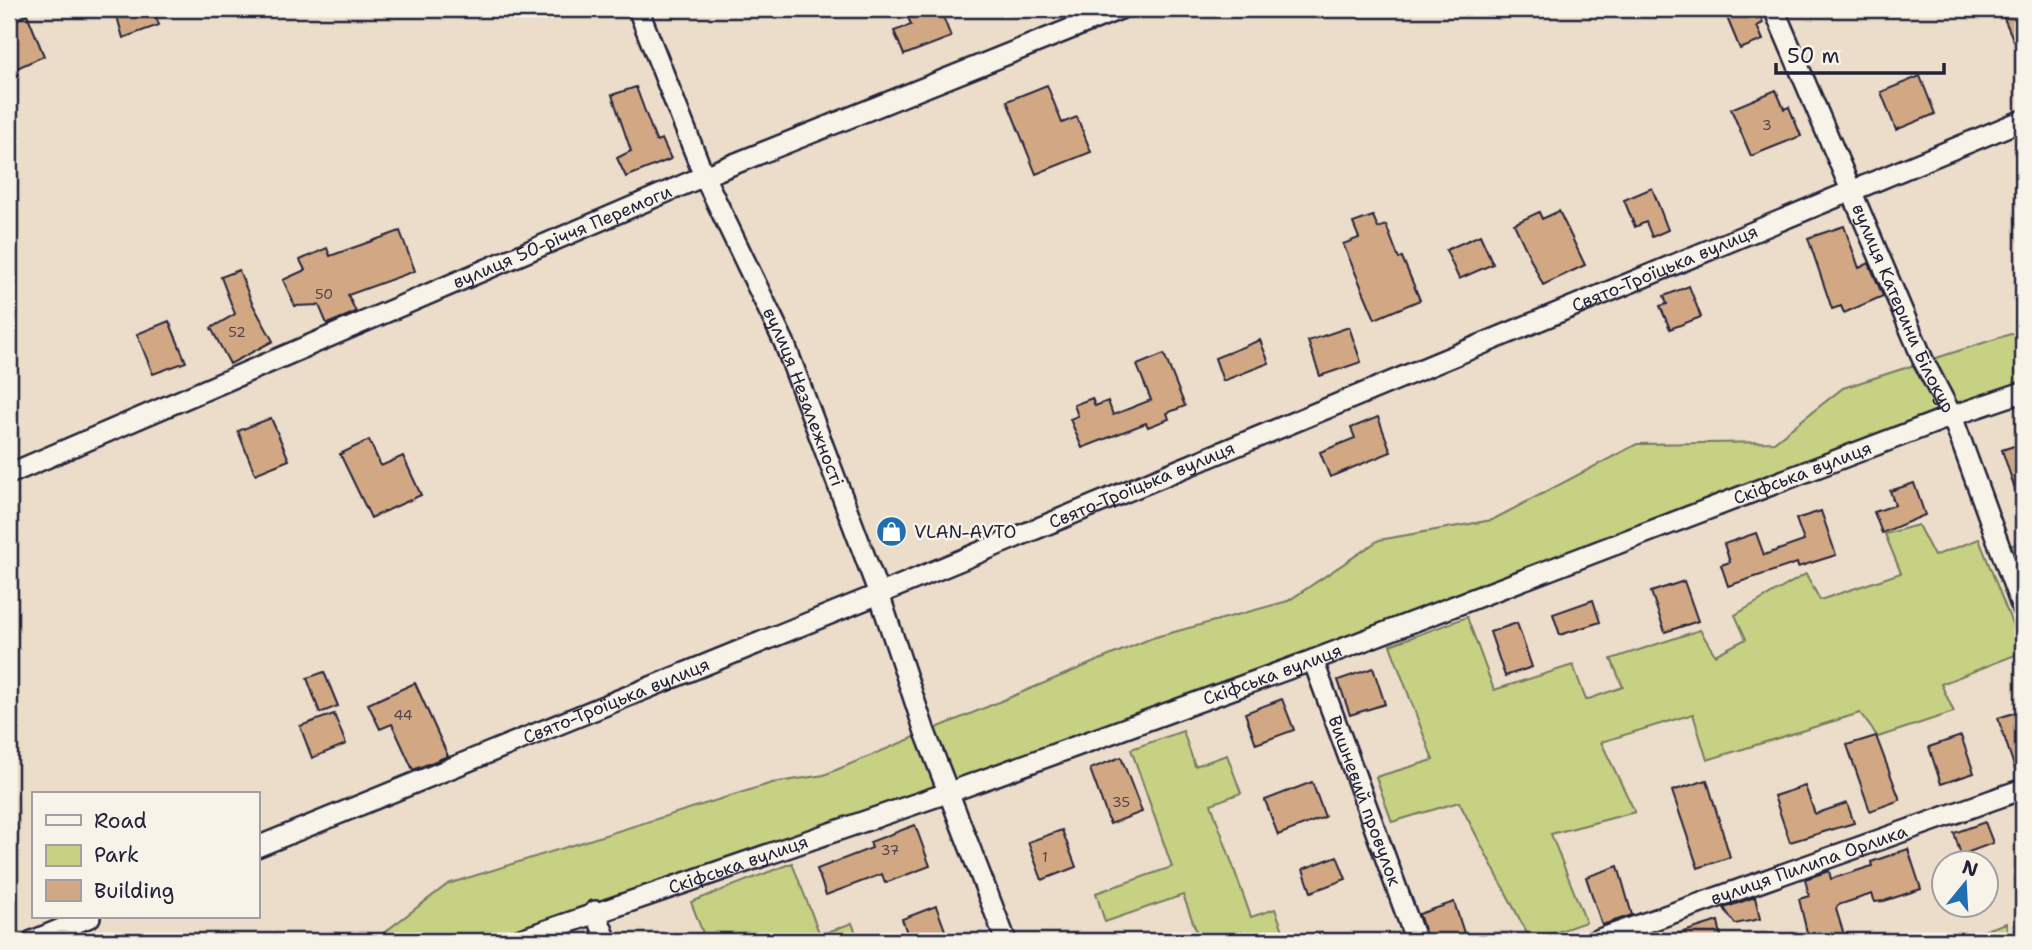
<svg xmlns="http://www.w3.org/2000/svg" width="2032" height="950" font-family="'Shantell Sans',sans-serif">
<rect width="100%" height="100%" fill="#ecdcca"/>
<filter id="ink" filterUnits="userSpaceOnUse"><feTurbulence type="fractalNoise" baseFrequency=".0143" numOctaves="2"/><feDisplacementMap in="SourceGraphic" scale="14" xChannelSelector="R" yChannelSelector="G"/><feConvolveMatrix kernelMatrix="1 2 1 2 8 2 1 2 1" color-interpolation-filters="sRGB"/></filter>
<g filter="url(#ink)">
<path fill="#c6d184" stroke="#747a60" stroke-width="2" d="M 2023,330 L 2023,392 L 1313,660 L 515,941 L 373,941 L 448,884 L 772,783 L 824,775 L 1152,638 L 1288,601 L 1379,540 L 1492,520 L 1637,444 L 1774,442 L 1843,388 Z
M 1918,525 L 1934,556 L 1979,539 L 2023,652 L 1941,684 L 1954,712 L 1878,737 L 1860,713 L 1707,760 L 1693,714 L 1601,742 L 1635,812 L 1551,834 L 1586,922 L 1531,941 L 1459,802 L 1392,822 L 1376,777 L 1433,760 L 1390,645 L 1467,617 L 1494,690 L 1573,665 L 1586,700 L 1623,687 L 1611,659 L 1700,630 L 1715,655 L 1746,639 L 1735,615 L 1806,574 L 1820,600 L 1901,573 L 1885,534 Z
M 2023,541 L 2023,626 L 1997,551 Z
M 1183,731 L 1195,766 L 1227,755 L 1241,793 L 1211,804 L 1251,917 L 1275,909 L 1287,941 L 1200,941 L 1183,895 L 1105,922 L 1096,893 L 1172,867 L 1131,749 Z
M 792,863 L 820,935 L 852,923 L 859,941 L 706,941 L 691,902 Z
M 2006,923 L 2008,934 L 2023,928 L 2023,941 L 1952,941 Z"/>
<path fill="#d2a884" stroke="#22223b" stroke-width="2" d="M 115,9 L 153,9 L 159,25 L 123,38 Z
M 930,9 L 940,9 L 951,37 L 904,55 L 894,31 L 911,25 L 908,17 Z
M 1742,9 L 1758,9 L 1763,23 L 1757,26 L 1763,40 L 1740,49 L 1726,15 Z
M 2000,9 L 2023,9 L 2023,62 Z
M 27,14 L 44,56 L 15,69 L 9,56 L 9,24 Z
M 1920,76 L 1935,114 L 1896,130 L 1881,92 Z
M 1047,85 L 1062,123 L 1077,117 L 1091,152 L 1036,174 L 1007,101 Z
M 636,87 L 656,141 L 662,139 L 671,159 L 626,177 L 617,158 L 631,151 L 612,95 Z
M 1776,90 L 1784,109 L 1789,107 L 1801,136 L 1751,156 L 1731,109 Z
M 1652,188 L 1668,230 L 1652,237 L 1646,222 L 1635,227 L 1624,200 Z
M 1559,211 L 1585,265 L 1543,285 L 1514,224 L 1539,212 L 1542,219 Z
M 1373,216 L 1378,228 L 1386,225 L 1399,259 L 1402,257 L 1420,300 L 1375,319 L 1343,244 L 1359,238 L 1353,223 Z
M 1844,226 L 1859,268 L 1869,263 L 1883,296 L 1844,313 L 1841,306 L 1832,309 L 1808,238 Z
M 400,231 L 415,271 L 348,295 L 356,312 L 327,324 L 319,305 L 295,306 L 283,280 L 305,270 L 300,260 L 327,248 L 330,256 Z
M 1480,235 L 1493,264 L 1459,279 L 1446,250 Z
M 239,270 L 252,303 L 273,341 L 230,364 L 211,328 L 235,314 L 221,277 Z
M 1689,286 L 1701,317 L 1670,329 L 1660,306 L 1667,304 L 1664,296 Z
M 169,321 L 186,362 L 153,374 L 137,334 Z
M 1349,327 L 1361,362 L 1320,376 L 1308,341 Z
M 1260,340 L 1269,363 L 1223,381 L 1215,358 Z
M 1164,354 L 1185,406 L 1167,413 L 1169,419 L 1148,427 L 1146,423 L 1082,448 L 1070,419 L 1078,416 L 1074,405 L 1092,398 L 1095,406 L 1108,401 L 1113,415 L 1151,400 L 1137,365 Z
M 1378,417 L 1391,452 L 1330,477 L 1320,452 L 1355,438 L 1351,428 Z
M 271,418 L 289,460 L 255,474 L 238,431 Z
M 369,440 L 381,466 L 403,456 L 421,495 L 371,518 L 340,454 Z
M 2023,443 L 2023,504 L 2020,504 L 2002,450 Z
M 1914,483 L 1925,515 L 1882,533 L 1874,512 L 1895,505 L 1890,491 Z
M 1821,511 L 1836,555 L 1798,567 L 1797,563 L 1728,586 L 1721,565 L 1730,562 L 1724,544 L 1756,533 L 1764,555 L 1804,541 L 1796,519 Z
M 1684,581 L 1698,621 L 1665,632 L 1651,592 Z
M 1593,600 L 1600,622 L 1560,635 L 1553,614 Z
M 1517,623 L 1532,667 L 1505,676 L 1490,632 Z
M 1373,668 L 1385,704 L 1350,715 L 1338,680 Z
M 324,672 L 338,706 L 320,713 L 307,678 Z
M 415,683 L 448,756 L 413,770 L 392,724 L 380,729 L 368,704 Z
M 1282,699 L 1294,730 L 1256,744 L 1245,713 Z
M 2023,710 L 2023,777 L 2018,778 L 1998,718 Z
M 334,714 L 346,744 L 312,758 L 300,726 Z
M 1876,736 L 1900,800 L 1870,811 L 1847,745 Z
M 1961,736 L 1974,773 L 1941,784 L 1929,747 Z
M 1121,757 L 1142,812 L 1110,824 L 1090,769 Z
M 1707,780 L 1730,857 L 1698,868 L 1672,791 Z
M 1312,782 L 1325,817 L 1278,835 L 1265,800 Z
M 1805,786 L 1815,814 L 1847,803 L 1854,823 L 1790,842 L 1774,796 Z
M 1985,822 L 1993,843 L 1961,855 L 1954,833 Z
M 915,825 L 930,866 L 885,883 L 882,874 L 826,895 L 817,869 L 872,848 L 870,842 Z
M 1062,830 L 1076,867 L 1042,880 L 1028,842 Z
M 1908,849 L 1921,889 L 1884,901 L 1875,902 L 1872,894 L 1838,905 L 1836,909 L 1845,938 L 1809,941 L 1799,899 L 1809,896 L 1805,879 L 1829,871 L 1831,879 L 1872,866 L 1871,862 Z
M 1337,856 L 1346,879 L 1311,892 L 1303,869 Z
M 1618,866 L 1632,915 L 1602,925 L 1586,877 Z
M 1755,897 L 1760,919 L 1735,924 L 1724,908 Z
M 1454,902 L 1464,933 L 1440,941 L 1428,941 L 1419,914 Z
M 936,906 L 949,941 L 910,941 L 902,919 Z
M 1718,921 L 1722,941 L 1668,941 L 1668,937 Z"/>
<g fill="none" stroke-linecap="round" stroke-linejoin="round">
<defs>
<g id="minor">
<path id="s1" d="M 638,9 L 704,176 L 784,342 L 879,594 L 925,732 L 1006,941"/>
<path id="s2" d="M 1774,9 L 1924,362 L 1952,416 L 2023,611"/>
<path id="s3" d="M 9,474 L 704,176 L 1120,9"/>
<path id="s4" d="M 1313,660 L 1416,941"/>
<path id="s5" d="M 257,847 L 879,594 L 2023,120"/>
<path d="M 595,911 L 607,941"/>
<path d="M 32,941 L 90,917"/>
<path id="s6" d="M 515,941 L 950,792 L 1313,660 L 1952,416 L 2023,392"/>
<path id="s7" d="M 1594,941 L 2023,789"/>
</g>
</defs>
<use href="#minor" stroke="#22223b" stroke-width="24"/>
<use href="#minor" stroke="#f7f3e8" stroke-width="19"/>
</g>
</g>
<defs>
<symbol id="shop-disc" viewBox="-11 -11 22 22"><circle r="9.5" fill="#1f6fb2" stroke="#f7f3e8"/><path d="M-5-2.5h2.3a2.7 3.5 0 0 1 5.4 0H5L5.5 6h-11ZM-1.5-2.5h3a1.5 2.3 0 0 0-3 0Z" fill="#fff"/></symbol>
</defs>
<g fill-rule="evenodd">
<use href="#shop-disc" x="874" y="514" width="35" height="35"/>
</g>
<g text-anchor="middle" dominant-baseline="central" stroke-width="5" stroke-linejoin="round" paint-order="stroke">
<g font-size="14" fill="#4e444d">
<text x="1767" y="125">3</text>
<text x="324" y="294">50</text>
<text x="237" y="332">52</text>
<text x="403" y="715">44</text>
<text x="1121" y="802">35</text>
<text x="890" y="850">37</text>
<text x="1045" y="857">1</text>
</g>
<g font-size="18" fill="#22223b" stroke="#f7f3e8">
<text stroke="none"><textPath href="#s3" startOffset="602">вулиця 50-річчя Перемоги</textPath></text>
<text stroke="none"><textPath href="#s5" startOffset="1522">Свято-Троїцька вулиця</textPath></text>
<text stroke="none"><textPath href="#s2" startOffset="326">вулиця Катерини Білокур</textPath></text>
<text stroke="none"><textPath href="#s1" startOffset="422">вулиця Незалежності</textPath></text>
<text stroke="none"><textPath href="#s6" startOffset="1370">Скіфська вулиця</textPath></text>
<text stroke="none"><textPath href="#s5" startOffset="956">Свято-Троїцька вулиця</textPath></text>
<text stroke="none"><textPath href="#s6" startOffset="803">Скіфська вулиця</textPath></text>
<text stroke="none"><textPath href="#s5" startOffset="388">Свято-Троїцька вулиця</textPath></text>
<text stroke="none"><textPath href="#s4" startOffset="150">Вишневий провулок</textPath></text>
<text stroke="none"><textPath href="#s6" startOffset="236">Скіфська вулиця</textPath></text>
<text stroke="none"><textPath href="#s7" startOffset="228">вулиця Пилипа Орлика</textPath></text>
</g>
<g font-size="18" fill="#22223b" stroke="#f7f3e8" text-anchor="start">
<text x="914" y="532">VLAN-AVTO</text>
</g>
</g>
<rect width="2032" height="950" fill="none" stroke="#f7f3e8" stroke-width="35"/>
<rect x="18" y="18" width="1997" height="915" fill="none" stroke="#22223b" stroke-width="2.5" filter="url(#ink)"/>
<rect x="32" y="792" width="228" height="126" fill="#f7f3e8" stroke="#a29fa3" stroke-width="2"/>
<rect x="46" y="815" width="35" height="10" fill="#f7f3e8" stroke="#a29fa3" stroke-width="2"/>
<text x="94" y="828" font-size="21" fill="#22223b">Road</text>
<rect x="46" y="845" width="35" height="21" fill="#c6d184" stroke="#a29fa3" stroke-width="2"/>
<text x="94" y="862" font-size="21" fill="#22223b">Park</text>
<rect x="46" y="880" width="35" height="21" fill="#d2a884" stroke="#a29fa3" stroke-width="2"/>
<text x="94" y="898" font-size="21" fill="#22223b">Building</text>
<g transform="translate(1965 884) rotate(18)"><circle r="33" fill="#f7f3e8" stroke="#a29fa3" stroke-width="2"/>
<path d="M0-5L12 26L0 18L-12 26Z" fill="#1f6fb2"/>
<text y="-10" font-size="19" font-weight="bold" text-anchor="middle" fill="#22223b">N</text>
</g>
<path d="M1776 63v10h168v-10" fill="none" stroke="#22223b" stroke-width="3.5"/>
<text x="1787" y="63" font-size="21" fill="#22223b" stroke="#f7f3e8" stroke-width="5" paint-order="stroke">50 m</text>
</svg>
